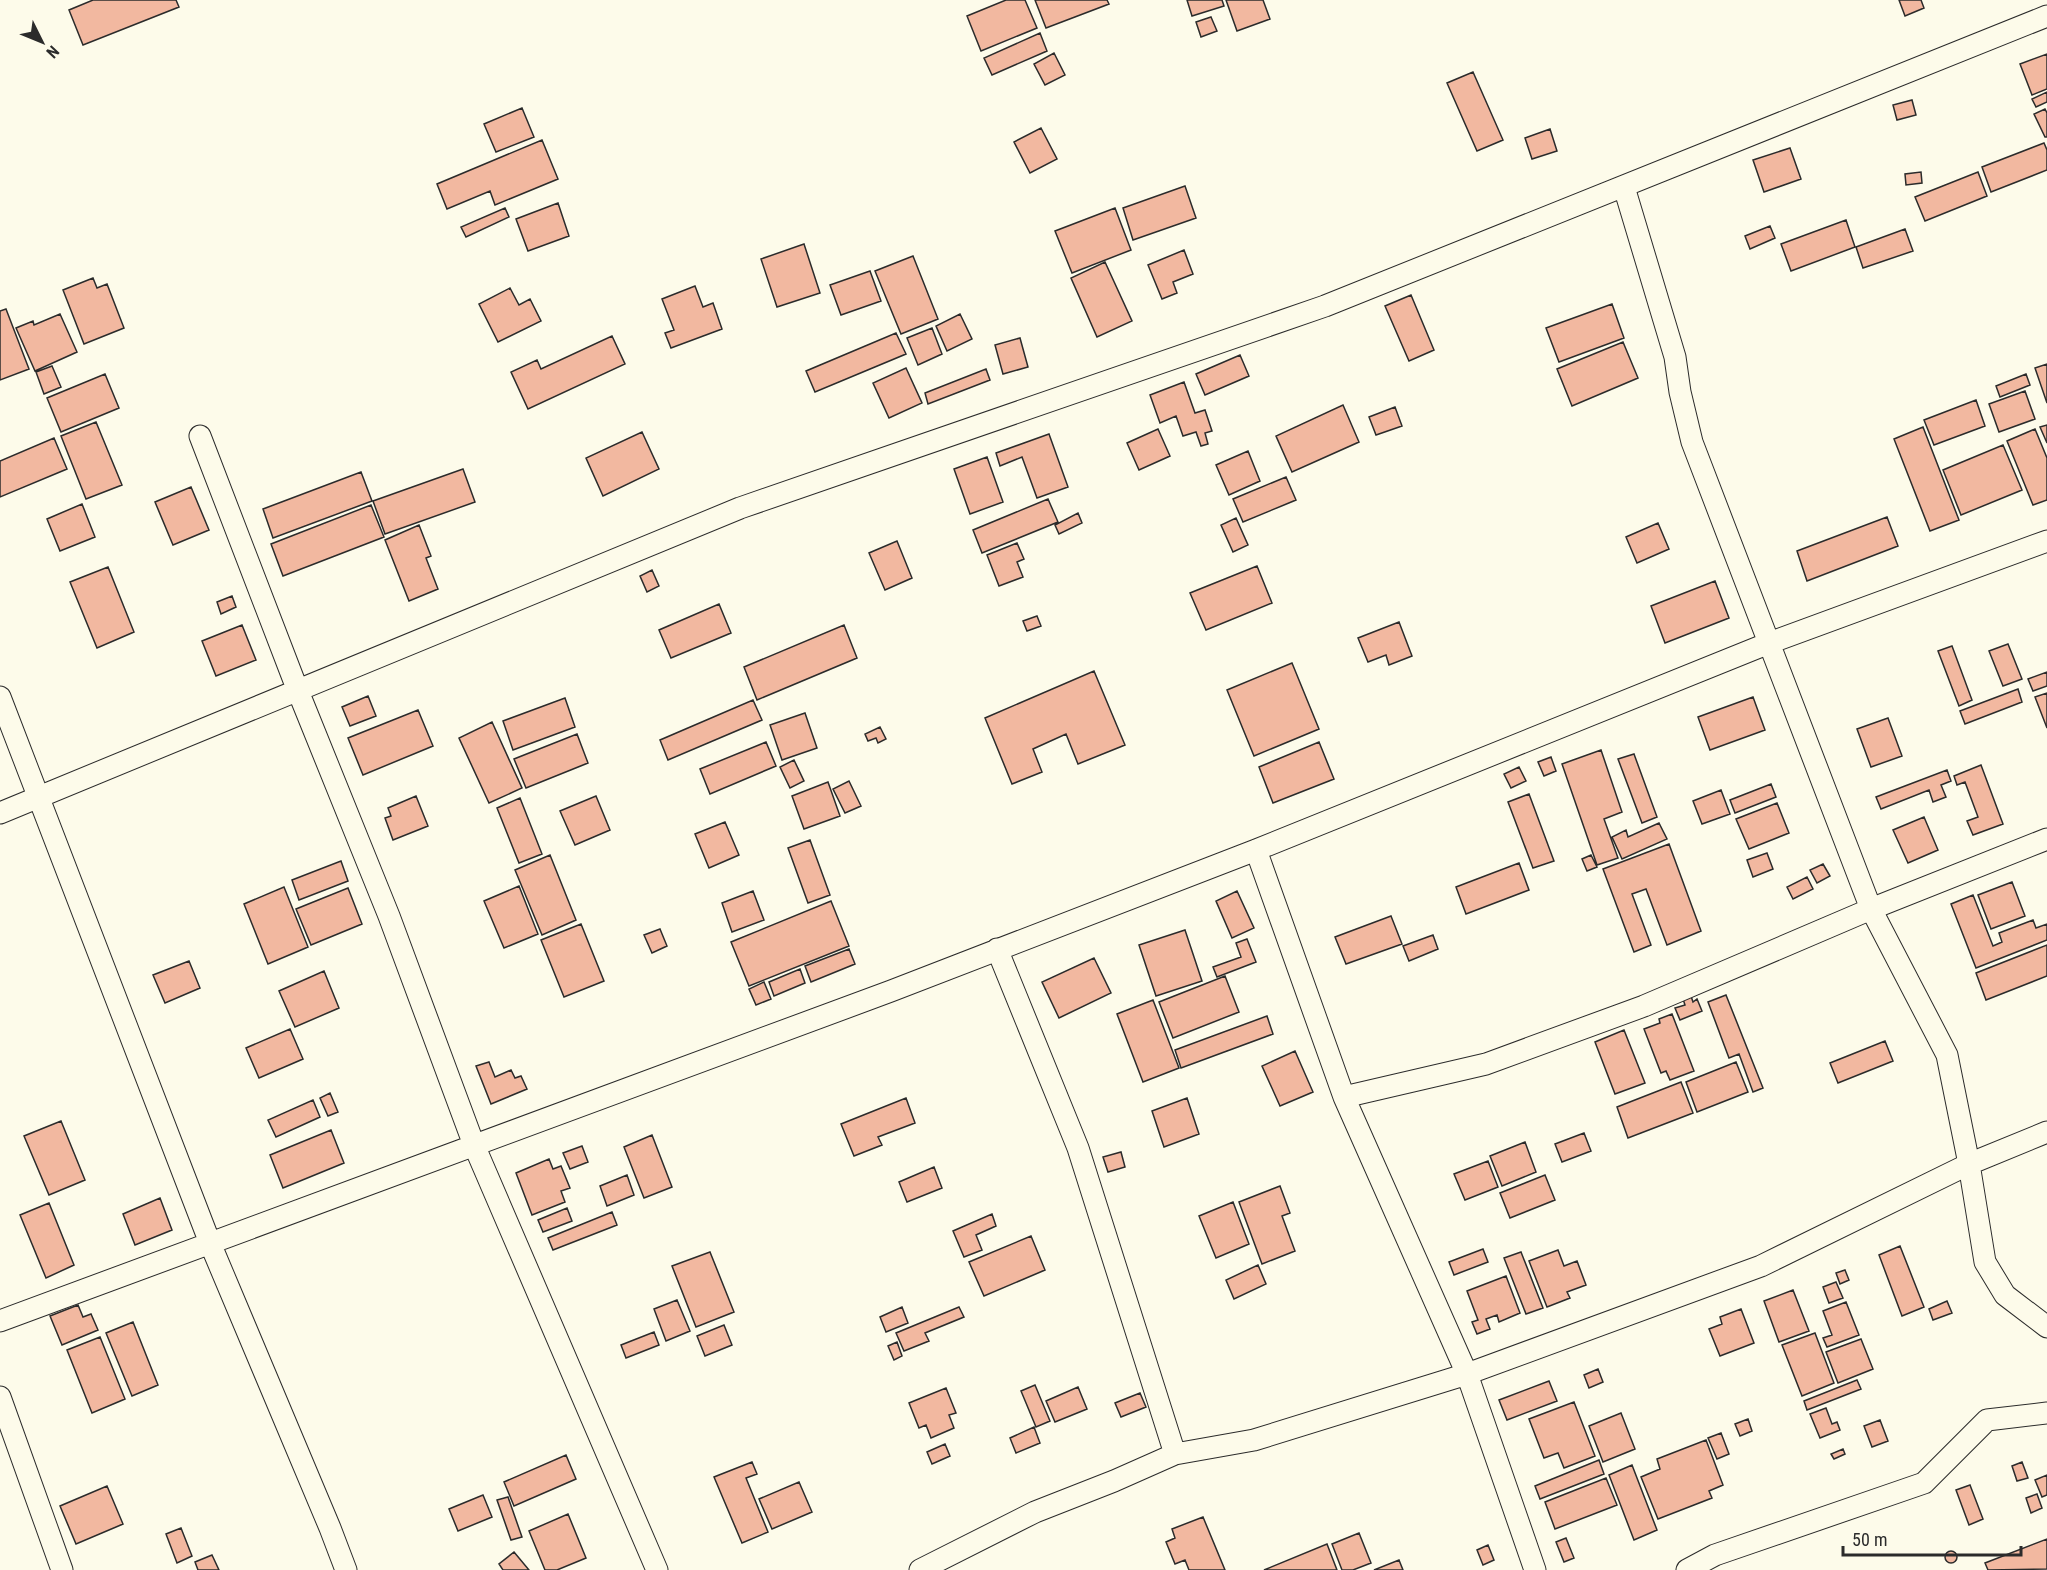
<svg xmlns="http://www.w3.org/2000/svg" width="2047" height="1570" font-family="'Roboto Condensed',sans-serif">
<rect width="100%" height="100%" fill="#fdfbea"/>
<path fill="#f2b8a0" stroke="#2b2b2b" stroke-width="1.5" d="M 93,0 L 176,0 L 179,7 L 83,45 L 69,10 Z
M 1006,0 L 1025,0 L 1037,28 L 981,51 L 967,16 Z
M 1035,0 L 1107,0 L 1109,4 L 1046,28 Z
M 1187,0 L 1222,0 L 1224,6 L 1192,16 Z
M 1226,0 L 1263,0 L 1270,19 L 1237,31 Z
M 1899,0 L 1921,0 L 1924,8 L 1905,16 Z
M 1211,17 L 1217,31 L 1201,37 L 1196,22 Z
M 1040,33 L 1047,51 L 992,75 L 984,58 Z
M 1054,53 L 1065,75 L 1045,85 L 1034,64 Z
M 2047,54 L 2047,89 L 2032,95 L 2020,64 Z
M 1473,72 L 1503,140 L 1477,151 L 1447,83 Z
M 2047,92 L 2047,102 L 2036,107 L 2032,99 Z
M 1912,100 L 1916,115 L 1897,120 L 1893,105 Z
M 522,108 L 534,137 L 496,152 L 484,124 Z
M 2045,109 L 2047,113 L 2047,137 L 2045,137 L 2034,114 Z
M 1041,128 L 1057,159 L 1030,173 L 1014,142 Z
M 1550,129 L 1557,151 L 1532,159 L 1525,138 Z
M 542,140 L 558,179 L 495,205 L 490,191 L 447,209 L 437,184 Z
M 2044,143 L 2047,150 L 2047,170 L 1991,192 L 1982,167 Z
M 1790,148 L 1801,179 L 1764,192 L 1753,160 Z
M 1921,172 L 1922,183 L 1906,185 L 1905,174 Z
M 1978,172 L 1987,196 L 1925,221 L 1915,197 Z
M 1185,186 L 1196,218 L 1133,240 L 1123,208 Z
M 558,203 L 569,236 L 528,251 L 516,219 Z
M 505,208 L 509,217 L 466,237 L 461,227 Z
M 1115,208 L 1131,250 L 1072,273 L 1055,231 Z
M 1846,220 L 1855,247 L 1791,271 L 1781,244 Z
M 1770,226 L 1775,238 L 1750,249 L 1745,236 Z
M 1905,229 L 1913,251 L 1863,268 L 1856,247 Z
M 804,244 L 820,293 L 777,307 L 761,259 Z
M 1184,250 L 1193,274 L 1173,282 L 1177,293 L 1162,299 L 1148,265 Z
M 913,256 L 938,319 L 901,334 L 875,271 Z
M 1105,262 L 1132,321 L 1097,337 L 1071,278 Z
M 870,271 L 881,301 L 841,315 L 830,285 Z
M 93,278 L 97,288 L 107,284 L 124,328 L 84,344 L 63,290 Z
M 695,286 L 703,307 L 713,303 L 722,329 L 671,348 L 665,333 L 674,330 L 662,299 Z
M 510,288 L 519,305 L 530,299 L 541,321 L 498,342 L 479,304 Z
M 1411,295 L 1434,350 L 1409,361 L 1385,306 Z
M 1612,304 L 1624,338 L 1559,362 L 1546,328 Z
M 6,309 L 29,369 L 0,380 L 0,311 Z
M 60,314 L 77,352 L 35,371 L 16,328 L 33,321 L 34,325 Z
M 960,314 L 972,339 L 947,351 L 936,326 Z
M 932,328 L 942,354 L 918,365 L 907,338 Z
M 896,333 L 906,354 L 815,392 L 806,371 Z
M 612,336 L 625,364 L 528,409 L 511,372 L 537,360 L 541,369 Z
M 1020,338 L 1028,367 L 1003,374 L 995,345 Z
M 1623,342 L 1638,378 L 1572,406 L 1557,369 Z
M 1240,355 L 1249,376 L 1205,395 L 1196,374 Z
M 2047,364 L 2047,403 L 2035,368 Z
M 52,366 L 61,387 L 44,394 L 36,372 Z
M 906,368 L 922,403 L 889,418 L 873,383 Z
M 986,369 L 990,380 L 928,404 L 925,393 Z
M 105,374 L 119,408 L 61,432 L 47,398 Z
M 2026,374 L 2030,385 L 2000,397 L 1996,386 Z
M 1184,382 L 1195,413 L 1205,410 L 1212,431 L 1205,433 L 1208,444 L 1201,446 L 1196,432 L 1183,436 L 1176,416 L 1160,423 L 1150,395 Z
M 2025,391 L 2035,419 L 1999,432 L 1989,404 Z
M 1976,400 L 1985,426 L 1934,445 L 1924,420 Z
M 1343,405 L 1359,442 L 1292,472 L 1276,436 Z
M 1395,407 L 1402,426 L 1376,435 L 1369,417 Z
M 96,422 L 122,485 L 86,499 L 61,436 Z
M 2047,425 L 2047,443 L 2040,427 Z
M 1923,427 L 1959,520 L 1930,531 L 1894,439 Z
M 1158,429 L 1170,456 L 1139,470 L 1127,443 Z
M 2035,429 L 2047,458 L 2047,500 L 2033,505 L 2007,441 Z
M 642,432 L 659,469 L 603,496 L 586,458 Z
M 1049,434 L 1068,487 L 1037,498 L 1022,457 L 1000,466 L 996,453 Z
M 54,438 L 67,469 L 0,497 L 0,461 Z
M 2003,445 L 2022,490 L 1961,515 L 1943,470 Z
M 1248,451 L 1260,481 L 1229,495 L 1216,465 Z
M 987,457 L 1003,502 L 970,514 L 954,469 Z
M 463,469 L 475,502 L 385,534 L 373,501 Z
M 361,472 L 372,501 L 273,538 L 263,509 Z
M 1286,477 L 1296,500 L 1243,522 L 1233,499 Z
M 191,487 L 209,530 L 173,545 L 155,502 Z
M 1048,499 L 1058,522 L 982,553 L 973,530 Z
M 82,504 L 95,537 L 60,551 L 47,519 Z
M 371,505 L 384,537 L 283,576 L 271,544 Z
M 1078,513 L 1082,523 L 1059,534 L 1055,525 Z
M 1887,517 L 1898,546 L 1807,581 L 1797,551 Z
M 1236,518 L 1248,545 L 1233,552 L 1221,525 Z
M 1658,523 L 1669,549 L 1637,563 L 1626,537 Z
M 419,525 L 431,556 L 426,558 L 438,589 L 409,601 L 385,540 Z
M 897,541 L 912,578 L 885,590 L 869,553 Z
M 1017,543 L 1024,559 L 1017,562 L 1023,577 L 999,586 L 987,555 Z
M 1257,566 L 1272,603 L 1206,630 L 1190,593 Z
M 108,567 L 134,632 L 97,648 L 70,582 Z
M 652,570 L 659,586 L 647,592 L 640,576 Z
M 1715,581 L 1729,618 L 1665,643 L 1651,606 Z
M 232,596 L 236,607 L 221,614 L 217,602 Z
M 719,604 L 731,633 L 671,658 L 659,630 Z
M 1037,616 L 1041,626 L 1027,631 L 1023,621 Z
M 1399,622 L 1412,656 L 1389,665 L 1386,655 L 1368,662 L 1358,638 Z
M 242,625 L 256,660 L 216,676 L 202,641 Z
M 844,625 L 857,658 L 757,700 L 744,667 Z
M 2008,644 L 2022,679 L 2003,686 L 1989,651 Z
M 1952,646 L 1972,700 L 1959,706 L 1938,651 Z
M 1292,663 L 1319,729 L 1254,756 L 1227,690 Z
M 1094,671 L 1125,745 L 1078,764 L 1066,734 L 1033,749 L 1042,772 L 1012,784 L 985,718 Z
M 2047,672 L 2047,686 L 2033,691 L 2028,679 Z
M 2018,689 L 2022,702 L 1965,724 L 1960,711 Z
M 2047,693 L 2047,728 L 2035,697 Z
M 368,696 L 376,716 L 350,726 L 342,707 Z
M 1753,697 L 1765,730 L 1710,750 L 1698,717 Z
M 565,698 L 575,727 L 513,750 L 503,721 Z
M 753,700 L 762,720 L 668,760 L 660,740 Z
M 418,710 L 433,746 L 363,775 L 348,738 Z
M 805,713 L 817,748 L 782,760 L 770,725 Z
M 1888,718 L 1902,756 L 1871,767 L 1857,729 Z
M 492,722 L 522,788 L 489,803 L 459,738 Z
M 880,727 L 886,739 L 878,743 L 876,738 L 868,741 L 865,734 Z
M 577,734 L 588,763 L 526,788 L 514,759 Z
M 766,742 L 776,766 L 710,794 L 700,769 Z
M 1319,742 L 1334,779 L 1273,803 L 1259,767 Z
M 1601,750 L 1622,812 L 1604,819 L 1618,858 L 1597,865 L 1562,764 Z
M 1634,754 L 1657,817 L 1642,823 L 1618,759 Z
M 1551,757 L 1556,771 L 1544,776 L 1538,762 Z
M 794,760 L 804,781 L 790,788 L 780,767 Z
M 1981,765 L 2003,824 L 1973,835 L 1967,821 L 1978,817 L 1965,782 L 1957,785 L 1954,776 Z
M 1519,767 L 1526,781 L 1511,788 L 1504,774 Z
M 1947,770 L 1951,781 L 1941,785 L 1946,797 L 1933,802 L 1929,790 L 1881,809 L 1876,797 Z
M 849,781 L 861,806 L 845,813 L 833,789 Z
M 828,782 L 840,816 L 804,829 L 792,796 Z
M 1771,784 L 1776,797 L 1735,813 L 1730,800 Z
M 1721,790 L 1730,814 L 1702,824 L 1693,801 Z
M 1529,794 L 1554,861 L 1533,868 L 1508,802 Z
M 416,796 L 428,826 L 393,840 L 385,818 L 391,816 L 388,808 Z
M 596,796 L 610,830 L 575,845 L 560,811 Z
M 520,798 L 542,854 L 519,863 L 497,808 Z
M 1777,803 L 1789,833 L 1749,849 L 1736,819 Z
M 1924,817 L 1938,850 L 1908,863 L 1893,830 Z
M 725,822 L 739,855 L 709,868 L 695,834 Z
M 1659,823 L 1667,839 L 1622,859 L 1612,837 L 1626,830 L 1628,837 Z
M 810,840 L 830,895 L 808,903 L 788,848 Z
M 1669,844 L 1701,931 L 1667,945 L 1646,889 L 1632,894 L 1651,945 L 1634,952 L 1603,869 Z
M 1767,853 L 1773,869 L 1753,877 L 1747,860 Z
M 550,855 L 576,920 L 542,935 L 515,870 Z
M 1591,855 L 1597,867 L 1587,871 L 1582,859 Z
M 341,861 L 348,881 L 299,900 L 292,880 Z
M 1519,863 L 1529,890 L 1466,914 L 1456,887 Z
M 1823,864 L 1830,876 L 1817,883 L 1810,870 Z
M 1807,877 L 1813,889 L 1793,899 L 1787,887 Z
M 2012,882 L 2025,916 L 1991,929 L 1978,895 Z
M 519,886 L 538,934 L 504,948 L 484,901 Z
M 284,887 L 308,947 L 268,964 L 244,904 Z
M 348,888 L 362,924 L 311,945 L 296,909 Z
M 753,891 L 764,920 L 732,932 L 722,903 Z
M 1237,891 L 1254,928 L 1232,938 L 1216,901 Z
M 1973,895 L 1993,946 L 2002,942 L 1999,933 L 2033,920 L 2036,928 L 2047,924 L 2047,940 L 1976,968 L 1951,904 Z
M 831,901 L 849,946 L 749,986 L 731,942 Z
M 1391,916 L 1402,944 L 1346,964 L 1335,937 Z
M 581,924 L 604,981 L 564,997 L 541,940 Z
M 660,929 L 667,946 L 652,953 L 644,935 Z
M 1185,930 L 1202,981 L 1156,996 L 1139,945 Z
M 1433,935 L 1438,949 L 1409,961 L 1403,946 Z
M 1247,939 L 1256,962 L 1217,977 L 1213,967 L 1241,957 L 1236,943 Z
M 2047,945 L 2047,976 L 1986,1000 L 1976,973 Z
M 849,949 L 855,964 L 811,982 L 805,966 Z
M 1094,958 L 1111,993 L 1059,1018 L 1042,982 Z
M 189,961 L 200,988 L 165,1003 L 153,975 Z
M 800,969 L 805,983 L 774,996 L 769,982 Z
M 324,971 L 339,1008 L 295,1027 L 279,991 Z
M 1225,976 L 1239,1012 L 1173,1038 L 1159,1002 Z
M 764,982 L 771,999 L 756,1005 L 749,989 Z
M 1726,995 L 1763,1088 L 1753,1092 L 1739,1054 L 1729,1058 L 1708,1002 Z
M 1691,996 L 1693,1002 L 1697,999 L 1702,1011 L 1680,1020 L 1675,1008 L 1685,1005 L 1683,999 Z
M 1153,1000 L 1179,1068 L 1143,1082 L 1117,1014 Z
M 1672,1014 L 1694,1071 L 1670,1080 L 1666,1071 L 1661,1073 L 1644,1029 L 1660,1023 L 1659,1019 Z
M 1267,1016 L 1273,1034 L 1181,1068 L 1175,1050 Z
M 290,1029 L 303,1059 L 259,1078 L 246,1048 Z
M 1624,1030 L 1645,1083 L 1615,1094 L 1595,1042 Z
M 1885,1041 L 1893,1061 L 1838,1083 L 1830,1063 Z
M 1295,1051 L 1313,1092 L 1280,1106 L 1262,1066 Z
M 489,1062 L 495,1077 L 511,1070 L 515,1078 L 521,1076 L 527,1089 L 491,1104 L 476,1066 Z
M 1736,1062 L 1748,1092 L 1697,1112 L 1686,1082 Z
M 1681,1082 L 1693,1113 L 1628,1138 L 1617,1107 Z
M 330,1093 L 338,1112 L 328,1116 L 320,1098 Z
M 906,1098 L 915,1123 L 878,1137 L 882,1145 L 854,1156 L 841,1124 Z
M 1187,1098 L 1199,1134 L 1164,1147 L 1152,1111 Z
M 313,1100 L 320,1117 L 276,1137 L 268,1120 Z
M 61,1121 L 85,1180 L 49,1195 L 24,1136 Z
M 331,1130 L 344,1163 L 283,1188 L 270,1155 Z
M 1584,1133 L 1591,1151 L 1562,1162 L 1555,1144 Z
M 652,1135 L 672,1187 L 644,1198 L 624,1147 Z
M 1525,1142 L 1536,1172 L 1502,1186 L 1490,1156 Z
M 582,1146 L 588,1162 L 570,1169 L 563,1153 Z
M 1121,1152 L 1125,1167 L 1108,1172 L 1103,1157 Z
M 549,1159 L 553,1169 L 561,1166 L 570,1188 L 561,1191 L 565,1202 L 532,1215 L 516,1173 Z
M 1488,1161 L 1498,1187 L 1465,1200 L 1454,1174 Z
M 934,1167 L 942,1188 L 907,1202 L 899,1182 Z
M 627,1175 L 634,1195 L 607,1206 L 600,1186 Z
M 1545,1175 L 1555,1200 L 1510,1218 L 1500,1193 Z
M 1280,1186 L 1290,1213 L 1282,1216 L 1295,1251 L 1262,1264 L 1239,1202 Z
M 160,1198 L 172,1230 L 135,1245 L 123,1214 Z
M 1233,1202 L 1249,1244 L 1216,1258 L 1199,1216 Z
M 49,1203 L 74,1265 L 46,1278 L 20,1215 Z
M 567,1208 L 572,1221 L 543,1232 L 538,1220 Z
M 612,1212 L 617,1225 L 553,1250 L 548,1238 Z
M 992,1214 L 996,1226 L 976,1235 L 982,1250 L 964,1257 L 953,1231 Z
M 1031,1236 L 1045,1270 L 984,1296 L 969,1262 Z
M 1900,1246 L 1924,1307 L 1902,1316 L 1879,1255 Z
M 1483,1249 L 1488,1262 L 1454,1275 L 1449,1262 Z
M 1558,1250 L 1564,1266 L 1577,1261 L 1586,1285 L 1567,1292 L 1570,1298 L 1547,1307 L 1529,1261 Z
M 710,1252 L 734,1312 L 696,1327 L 672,1266 Z
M 1521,1252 L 1543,1308 L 1526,1314 L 1504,1258 Z
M 1258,1265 L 1266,1284 L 1234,1299 L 1226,1280 Z
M 1845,1270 L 1849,1280 L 1840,1284 L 1836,1273 Z
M 1506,1276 L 1520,1313 L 1499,1322 L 1497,1315 L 1486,1319 L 1490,1329 L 1477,1334 L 1472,1322 L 1478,1320 L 1467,1291 Z
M 1836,1282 L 1843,1298 L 1829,1303 L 1823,1287 Z
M 1793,1290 L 1809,1331 L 1779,1342 L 1764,1301 Z
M 677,1300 L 690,1331 L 666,1341 L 654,1309 Z
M 1947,1301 L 1952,1313 L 1933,1320 L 1929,1309 Z
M 1846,1302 L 1859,1335 L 1827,1347 L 1823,1338 L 1832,1335 L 1823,1311 Z
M 78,1305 L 83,1317 L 91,1314 L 98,1330 L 62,1345 L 50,1316 Z
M 902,1307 L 908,1323 L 886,1332 L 880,1317 Z
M 959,1307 L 964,1317 L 925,1333 L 929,1341 L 904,1351 L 896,1333 Z
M 1741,1309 L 1754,1343 L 1720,1356 L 1709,1329 L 1722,1324 L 1720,1317 Z
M 133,1322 L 158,1385 L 132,1396 L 106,1333 Z
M 724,1325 L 732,1345 L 705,1356 L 697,1336 Z
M 654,1332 L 659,1345 L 626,1358 L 621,1345 Z
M 1815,1333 L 1834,1383 L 1802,1396 L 1782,1345 Z
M 100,1337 L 125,1399 L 92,1413 L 67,1350 Z
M 1861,1339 L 1873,1369 L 1838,1383 L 1826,1352 Z
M 897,1342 L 902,1356 L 894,1360 L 888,1346 Z
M 1598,1369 L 1603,1382 L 1589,1388 L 1584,1375 Z
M 1857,1380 L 1861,1389 L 1807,1410 L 1804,1401 Z
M 1549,1381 L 1557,1401 L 1507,1420 L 1499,1400 Z
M 1035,1385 L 1050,1421 L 1036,1427 L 1021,1391 Z
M 1078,1387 L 1087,1409 L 1055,1422 L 1046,1401 Z
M 946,1388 L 956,1413 L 949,1415 L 954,1428 L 931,1438 L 926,1425 L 919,1428 L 909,1403 Z
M 1140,1393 L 1146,1407 L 1121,1417 L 1115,1403 Z
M 1574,1402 L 1595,1456 L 1564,1468 L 1558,1453 L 1544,1458 L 1529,1419 Z
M 1826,1408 L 1832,1424 L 1837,1422 L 1840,1430 L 1820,1438 L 1810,1414 Z
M 1621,1413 L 1635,1449 L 1603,1462 L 1589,1426 Z
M 1748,1419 L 1752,1431 L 1740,1436 L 1735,1424 Z
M 1880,1420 L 1888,1441 L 1872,1447 L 1864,1426 Z
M 1034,1427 L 1040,1443 L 1016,1453 L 1010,1438 Z
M 1721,1433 L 1729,1454 L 1717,1459 L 1708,1438 Z
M 1706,1440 L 1723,1485 L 1709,1491 L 1712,1498 L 1658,1519 L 1641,1477 L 1660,1469 L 1657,1459 Z
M 945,1444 L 950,1456 L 932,1464 L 927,1452 Z
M 1843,1449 L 1845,1454 L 1834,1459 L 1831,1454 Z
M 566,1455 L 576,1479 L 514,1506 L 504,1482 Z
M 1599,1460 L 1604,1474 L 1540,1499 L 1535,1486 Z
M 752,1462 L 757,1474 L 746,1478 L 768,1532 L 742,1543 L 714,1477 Z
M 2022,1462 L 2028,1478 L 2017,1481 L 2012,1466 Z
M 1632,1465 L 1657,1530 L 1634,1540 L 1609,1475 Z
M 2047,1475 L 2047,1495 L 2042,1497 L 2035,1480 Z
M 1606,1478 L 1617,1505 L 1555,1529 L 1545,1502 Z
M 799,1482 L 812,1512 L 772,1529 L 759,1499 Z
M 1970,1485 L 1983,1519 L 1969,1525 L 1956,1490 Z
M 107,1486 L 123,1524 L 76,1544 L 60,1506 Z
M 2037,1494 L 2042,1508 L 2031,1513 L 2026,1498 Z
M 483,1495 L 492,1517 L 458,1531 L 449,1509 Z
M 508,1497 L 522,1537 L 511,1540 L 497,1500 Z
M 568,1514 L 586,1558 L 557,1570 L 545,1570 L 529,1531 Z
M 1203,1517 L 1225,1570 L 1189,1570 L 1185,1560 L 1175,1564 L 1166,1542 L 1175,1538 L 1172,1529 Z
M 181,1528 L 192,1556 L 177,1563 L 166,1534 Z
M 1359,1533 L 1371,1563 L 1353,1570 L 1342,1570 L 1332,1544 Z
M 1566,1538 L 1574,1558 L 1564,1562 L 1556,1542 Z
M 2047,1539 L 2047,1569 L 1988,1570 L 1985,1563 Z
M 1327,1544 L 1337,1570 L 1264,1570 Z
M 1488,1545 L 1494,1560 L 1483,1565 L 1477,1550 Z
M1945 1557a6 6 0 1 1 12 0a6 6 0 1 1-12 0Z
M 514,1552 L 529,1570 L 503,1570 L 499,1564 Z
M 212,1555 L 219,1570 L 198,1570 L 195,1562 Z
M 1399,1560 L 1403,1570 L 1374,1570 Z"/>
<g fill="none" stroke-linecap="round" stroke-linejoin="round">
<defs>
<path id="minor" d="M 1624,187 L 1675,357 L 1680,392 L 1692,442 L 1871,909 L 1947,1055 L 1969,1164 L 1985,1262 L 2005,1295 L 2047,1327
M 200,436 L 298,691 L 389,916 L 474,1145 L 657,1570
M 0,697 L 210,1243 L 330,1528 L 346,1570
M 0,813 L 740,508 L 1325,306 L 2047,16
M 1256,850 L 1344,1097 L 1486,1064 L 1644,1006 L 1871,909 L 2047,839
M 997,949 L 1078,1148 L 1175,1454
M 1344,1097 L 1467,1374 L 1535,1570
M 0,1321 L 891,991 L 1256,850 L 1769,643 L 2047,541
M 0,1397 L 62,1570
M 920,1570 L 1035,1512 L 1114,1481 L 1175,1454 L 1254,1440 L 1467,1374 L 1761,1266 L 1969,1164 L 2047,1132
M 1687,1570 L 1715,1555 L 1924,1483 L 1987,1420 L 2047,1413"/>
</defs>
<use href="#minor" stroke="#2b2b2b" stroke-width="23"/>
<use href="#minor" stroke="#fdfbea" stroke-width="21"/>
</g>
<g transform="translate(42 42) rotate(133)" stroke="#fdfbea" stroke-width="4.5" paint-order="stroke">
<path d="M0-4.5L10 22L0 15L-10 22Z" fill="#2b2b2b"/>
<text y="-9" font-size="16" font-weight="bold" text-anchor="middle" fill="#2b2b2b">N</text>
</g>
<path d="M1843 1546v9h178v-9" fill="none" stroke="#2b2b2b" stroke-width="3"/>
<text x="1852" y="1546" font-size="18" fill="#2b2b2b" stroke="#fdfbea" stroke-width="4.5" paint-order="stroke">50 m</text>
</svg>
